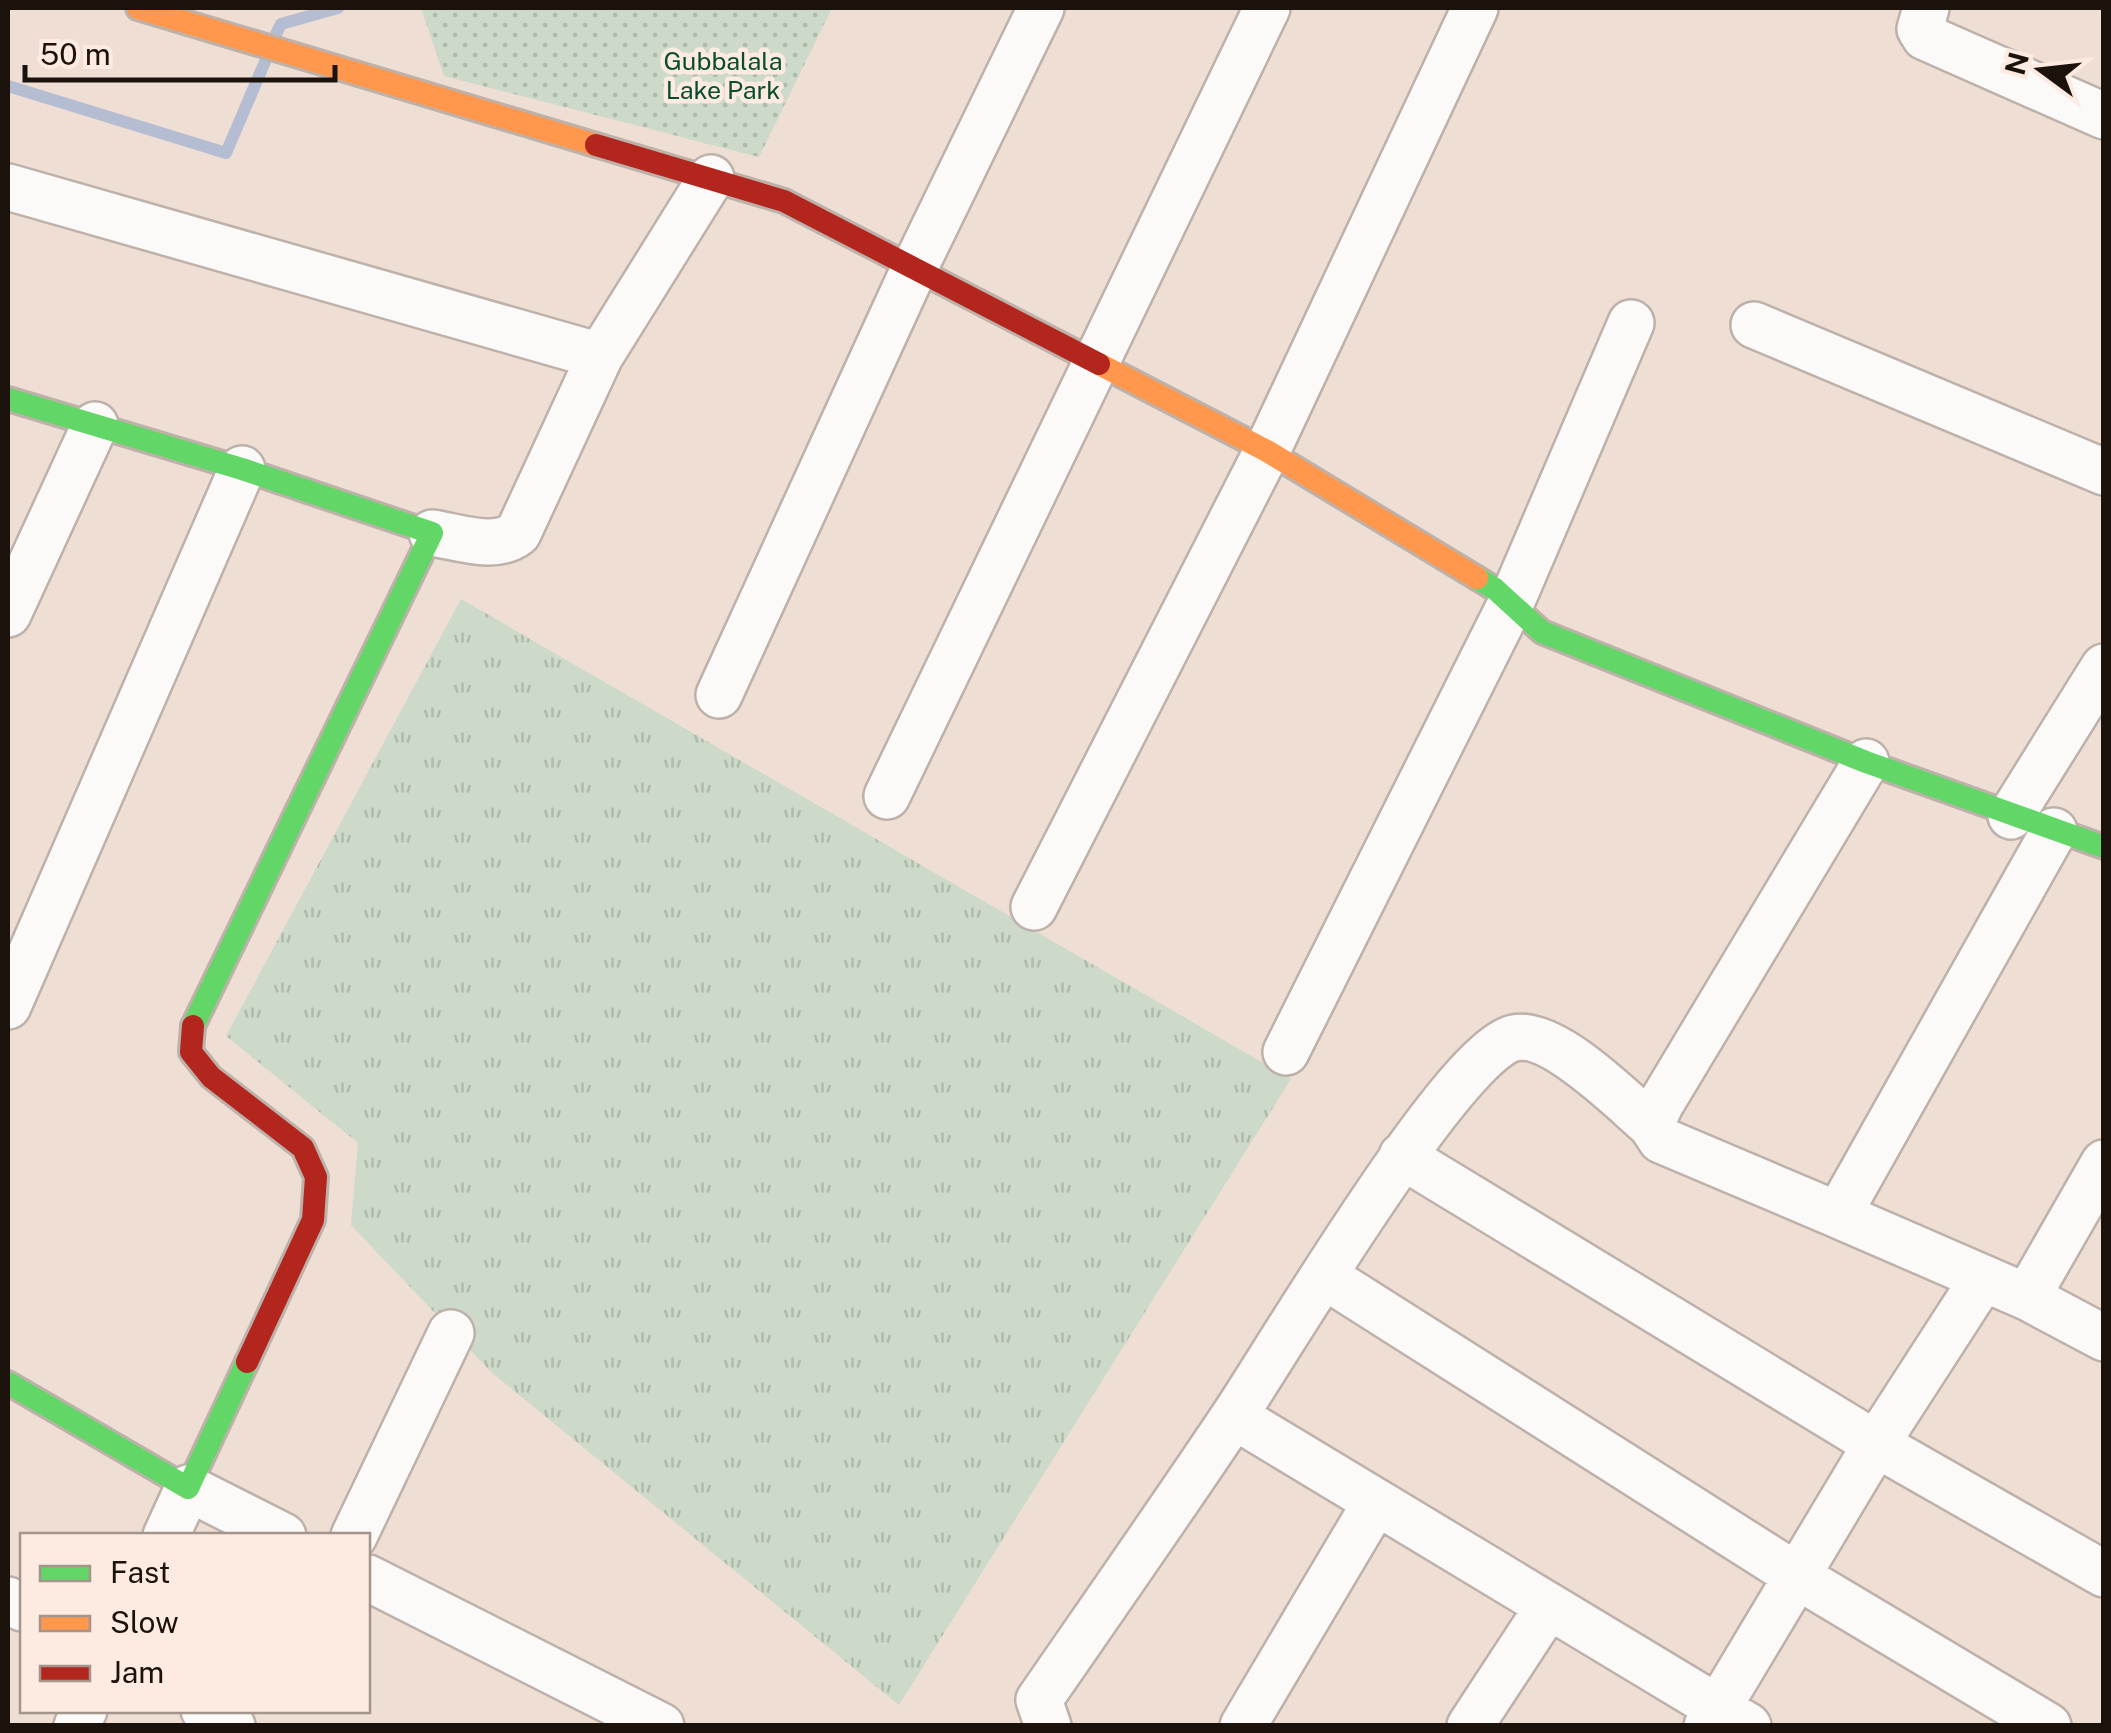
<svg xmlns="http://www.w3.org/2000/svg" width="2111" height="1733" font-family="'Public Sans',sans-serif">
<defs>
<pattern id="grass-tufts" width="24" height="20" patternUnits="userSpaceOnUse" patternTransform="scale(2.5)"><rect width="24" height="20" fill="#cddac9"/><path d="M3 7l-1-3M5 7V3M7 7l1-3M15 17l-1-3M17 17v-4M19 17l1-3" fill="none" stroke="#afbaab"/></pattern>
<pattern id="park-dots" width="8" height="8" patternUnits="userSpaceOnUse" patternTransform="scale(2.5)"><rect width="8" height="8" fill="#cddac9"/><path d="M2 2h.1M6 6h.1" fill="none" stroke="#afbaab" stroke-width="1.8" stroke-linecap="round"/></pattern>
</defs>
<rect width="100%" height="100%" fill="#eeded4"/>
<path fill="url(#grass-tufts)" d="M 461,599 L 1291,1079 L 899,1705 L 491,1372 L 351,1225 L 358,1143 L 226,1036 Z"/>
<path fill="url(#park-dots)" d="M 421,8 L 832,8 L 759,157 L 444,76 Z"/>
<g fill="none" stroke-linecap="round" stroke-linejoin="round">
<path stroke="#b5bdd2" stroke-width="12" d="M 276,34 L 281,24 L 338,8
M 8,86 L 226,153 L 267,57"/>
<defs>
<path id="street" d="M 1926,8 L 1920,29 L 1925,37 L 2104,116
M 8,187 L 600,356 L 518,533 C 495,551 459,537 432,533
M 1754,325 L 2104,472
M 600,356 L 711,178
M 8,614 L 95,425
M 719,695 L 914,269 L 1041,8
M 887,796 L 1267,8
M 2011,816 L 2104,667
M 2054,831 L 1838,1215 L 2027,1297 L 2104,1338
M 1034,907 L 1267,451 L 1475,8
M 8,1006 L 242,469
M 1286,1052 L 1511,603 L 1631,323
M 1402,1156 L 1876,1444 L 2104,1574
M 1838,1215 L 1661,1140 L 1651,1125 L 1660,1105 L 1866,762
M 1326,1277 L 1797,1576 L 2048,1726
M 2027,1297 L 2104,1163
M 1234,1416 L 1748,1726
M 166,1536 L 188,1488 L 283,1536
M 354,1536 L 451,1333
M 368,1578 L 661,1726
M 8,1600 L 22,1608
M 204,1710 L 232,1726
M 77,1726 L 84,1710
M 1048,1726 L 1039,1700 C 1104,1606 1169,1513 1232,1419 C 1276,1354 1454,1051 1514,1038 C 1553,1029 1623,1101 1651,1125
M 1243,1726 L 1376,1502
M 1470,1726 L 1548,1607
M 1707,1726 L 1876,1444 L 1982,1280"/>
<path id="fast" d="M 8,399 L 242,469 L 432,533 L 193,1026
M 1477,578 L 1495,589 L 1542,632 L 1866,762 L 2104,847
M 8,1383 L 188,1488 L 247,1362"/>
<path id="slow" d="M 138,8 L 596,145
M 1099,364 L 1267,451 L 1477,578"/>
<path id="jam" d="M 596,145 L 784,201 L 1099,364
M 193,1026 L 191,1052 L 211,1077 L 303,1148 L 316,1177 L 313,1220 L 247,1362"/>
</defs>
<use href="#street" stroke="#bdb1aa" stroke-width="50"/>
<use href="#fast" stroke="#bdb1aa" stroke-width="28"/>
<use href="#slow" stroke="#bdb1aa" stroke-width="28"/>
<use href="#jam" stroke="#bdb1aa" stroke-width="28"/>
<use href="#street" stroke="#fcfaf9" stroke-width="45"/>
<use href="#fast" stroke="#63d668" stroke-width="22"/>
<use href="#slow" stroke="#ff974d" stroke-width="22"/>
<use href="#jam" stroke="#b3261e" stroke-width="22"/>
</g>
<g text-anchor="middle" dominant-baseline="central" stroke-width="9" stroke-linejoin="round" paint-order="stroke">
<g font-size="25" fill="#094d2e" stroke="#fdeae1">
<text x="723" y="61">Gubbalala<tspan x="723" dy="29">Lake Park</tspan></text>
</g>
</g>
<rect width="2111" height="1733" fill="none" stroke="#1c120c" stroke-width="20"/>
<rect x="20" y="1533" width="350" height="180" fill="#fdeae1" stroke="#a3948c" stroke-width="2.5"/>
<rect x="40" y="1566" width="50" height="15" fill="#63d668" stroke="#a3948c" stroke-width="2.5"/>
<text x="110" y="1583" font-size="30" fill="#1c120c">Fast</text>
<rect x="40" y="1616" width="50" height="15" fill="#ff974d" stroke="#a3948c" stroke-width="2.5"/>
<text x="110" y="1633" font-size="30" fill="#1c120c">Slow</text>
<rect x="40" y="1666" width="50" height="15" fill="#b3261e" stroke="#a3948c" stroke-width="2.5"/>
<text x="110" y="1683" font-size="30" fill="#1c120c">Jam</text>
<g transform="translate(2041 70) rotate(285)" stroke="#fdeae1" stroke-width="8" paint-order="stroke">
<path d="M0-8L18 38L0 25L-18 38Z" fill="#1c120c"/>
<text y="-15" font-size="28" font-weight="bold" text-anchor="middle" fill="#1c120c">N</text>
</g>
<path d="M25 65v15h310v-15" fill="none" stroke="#1c120c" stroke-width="5"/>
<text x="40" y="65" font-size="30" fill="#1c120c" stroke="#fdeae1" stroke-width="8" paint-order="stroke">50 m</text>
</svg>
